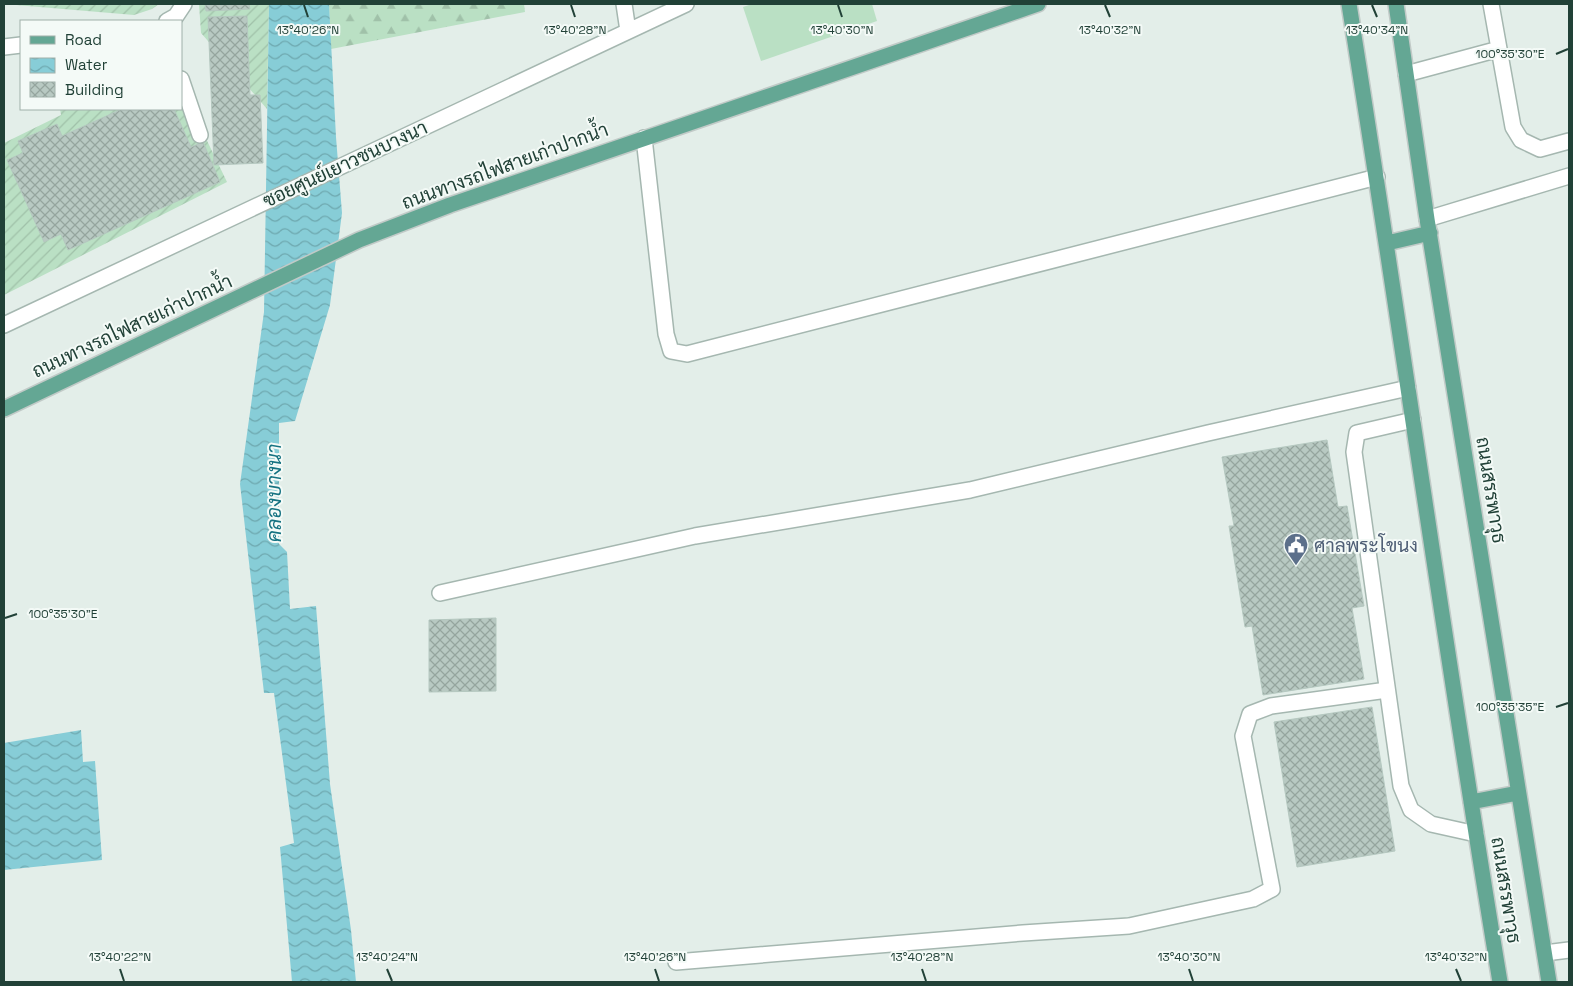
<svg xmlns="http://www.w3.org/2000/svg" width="1573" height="986" font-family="'Space Grotesk',Sarabun,sans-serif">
<defs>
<pattern id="forest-firs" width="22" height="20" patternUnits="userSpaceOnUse" patternTransform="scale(1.25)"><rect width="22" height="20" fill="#bae0c4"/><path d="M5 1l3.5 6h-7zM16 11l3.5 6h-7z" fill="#a0c1a9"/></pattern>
<pattern id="garden-furrows" width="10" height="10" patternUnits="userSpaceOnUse" patternTransform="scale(1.25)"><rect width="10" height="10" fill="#bae0c4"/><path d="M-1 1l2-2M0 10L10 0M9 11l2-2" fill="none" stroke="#a0c1a9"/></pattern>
<pattern id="water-waves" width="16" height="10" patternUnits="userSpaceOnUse" patternTransform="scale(1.25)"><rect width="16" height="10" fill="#87cdd7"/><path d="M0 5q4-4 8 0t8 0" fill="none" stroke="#6ea8af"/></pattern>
<pattern id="building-cross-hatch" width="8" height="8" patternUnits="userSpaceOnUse" patternTransform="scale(1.25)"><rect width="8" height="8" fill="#b8c9c2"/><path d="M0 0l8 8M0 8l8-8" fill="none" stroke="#95a59e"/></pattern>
</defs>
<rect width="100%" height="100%" fill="#e3eee9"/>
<path fill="url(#forest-firs)" d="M 329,4 L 524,4 L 525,12 L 331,49 Z"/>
<path fill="url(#garden-furrows)" d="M 4,4 L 159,4 L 152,9 L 134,15 Z
M 199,4 L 269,4 L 267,109 L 201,33 Z
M 181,87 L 227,182 L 4,295 L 4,143 L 61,115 L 60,109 L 181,109 Z"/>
<path fill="#bae0c4" d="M 752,4 L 872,4 L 877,21 L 761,61 L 743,7 Z"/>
<path fill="url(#water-waves)" d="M 269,4 L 329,4 L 336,137 L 342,213 L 330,305 L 295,421 L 279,423 L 279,544 L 287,552 L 290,609 L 316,606 L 330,784 L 351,930 L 356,982 L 292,982 L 280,847 L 294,843 L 274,693 L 264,693 L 240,484 L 264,312 Z
M 81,730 L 83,762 L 95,761 L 102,860 L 4,870 L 4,743 Z"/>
<path fill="url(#building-cross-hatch)" stroke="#b5c8c0" d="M 205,4 L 249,4 L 250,9 L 206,11 Z
M 247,16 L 250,95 L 260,95 L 263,163 L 214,165 L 208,17 Z
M 122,109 L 174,109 L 191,147 L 203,142 L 220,182 L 68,250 L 61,234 L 44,242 L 7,160 L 23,153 L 18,141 L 57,124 L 62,136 Z
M 1327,440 L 1338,507 L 1347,506 L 1364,606 L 1352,608 L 1364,679 L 1263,695 L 1252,626 L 1245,627 L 1229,526 L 1234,526 L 1222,457 Z
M 496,618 L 496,691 L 429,692 L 429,620 Z
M 1372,707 L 1395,851 L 1297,867 L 1274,722 Z"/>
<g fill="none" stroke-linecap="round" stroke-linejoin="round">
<defs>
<path id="minor" d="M 624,4 L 628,31
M 1491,4 L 1513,127 L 1521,140 L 1540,149 L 1569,141
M 167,21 L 176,16 L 184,4
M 4,47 L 21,45
M 1406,74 L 1499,49
M 181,79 L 200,135
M 644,138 L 666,334 L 671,351 L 687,354 L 1377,177
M 1427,219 L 1569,176
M 4,325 L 686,4
M 1413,420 L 1357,433 L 1354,452 L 1401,786 L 1411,810 L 1431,824 L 1476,834
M 440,593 L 695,536 L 970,490 L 1208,433 L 1408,388
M 1545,953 L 1569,950
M 676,962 L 1023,933 L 1129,926 L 1253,899 L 1272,889 L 1243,736 L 1250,714 L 1271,706 L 1387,690"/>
<path id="major" d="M 1349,4 C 1401,330 1446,657 1500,982
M 1396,4 L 1427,219 L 1549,982
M 1387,243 L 1430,233
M 4,409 L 359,240 L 450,205 L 1038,4
M 1471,802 L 1518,793"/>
</defs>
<use href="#minor" stroke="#a5b7b0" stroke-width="18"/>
<use href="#major" stroke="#c1cac7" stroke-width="18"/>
<use href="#minor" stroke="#fff" stroke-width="15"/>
<use href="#major" stroke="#64a794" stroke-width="15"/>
</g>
<path fill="none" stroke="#214137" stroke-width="2" d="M 304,5 L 308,17M 571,5 L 575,17M 838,5 L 842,17M 1105,5 L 1110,17M 1372,5 L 1377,17M 1556,54 L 1568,49M 5,618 L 17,614M 1556,707 L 1568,703M 120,969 L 124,981M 387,969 L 392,981M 655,969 L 659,981M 922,969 L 926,981M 1189,969 L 1193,981M 1456,969 L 1461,981"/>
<defs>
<symbol id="civic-pin" viewBox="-11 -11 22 30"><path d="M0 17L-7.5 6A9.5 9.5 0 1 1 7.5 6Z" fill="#5c6f8a" stroke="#f4faf7"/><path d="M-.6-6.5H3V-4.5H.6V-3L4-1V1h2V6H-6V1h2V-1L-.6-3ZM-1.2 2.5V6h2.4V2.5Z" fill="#fff"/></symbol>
</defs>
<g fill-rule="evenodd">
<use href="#civic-pin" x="1282" y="531" width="28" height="38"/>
</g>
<g text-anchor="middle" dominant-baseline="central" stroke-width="4" stroke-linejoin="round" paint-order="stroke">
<g font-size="19" fill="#214137" stroke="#f4faf7">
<text transform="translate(345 164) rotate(-25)">ซอยศูนย์เยาวชนบางนา</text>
<text transform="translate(505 166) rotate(-20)">ถนนทางรถไฟสายเก่าปากน้ำ</text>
<text transform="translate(132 326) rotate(-25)">ถนนทางรถไฟสายเก่าปากน้ำ</text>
<text transform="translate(1491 490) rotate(81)">ถนนสรรพาวุธ</text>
<text transform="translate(1506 890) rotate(81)">ถนนสรรพาวุธ</text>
</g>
<g font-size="19" fill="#4e5e75" stroke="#f4faf7" text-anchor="start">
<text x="1314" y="545">ศาลพระโขนง</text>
</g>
<g font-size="20" font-style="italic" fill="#167382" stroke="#f4faf7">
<text transform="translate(274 493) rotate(-90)">คลองบางนา</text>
</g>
</g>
<g font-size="12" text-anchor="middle" fill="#214137" stroke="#f4faf7" stroke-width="4" stroke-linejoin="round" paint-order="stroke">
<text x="308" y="34">13°40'26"N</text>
<text x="842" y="34">13°40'30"N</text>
<text x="1110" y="34">13°40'32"N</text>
<text x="1377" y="34">13°40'34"N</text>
<text x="575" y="34">13°40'28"N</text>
<text x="1510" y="58">100°35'30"E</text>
<text x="63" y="618">100°35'30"E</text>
<text x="1510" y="711">100°35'35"E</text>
<text x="120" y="961">13°40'22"N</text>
<text x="387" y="961">13°40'24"N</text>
<text x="655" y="961">13°40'26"N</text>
<text x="922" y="961">13°40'28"N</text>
<text x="1189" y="961">13°40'30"N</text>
<text x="1456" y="961">13°40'32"N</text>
</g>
<rect width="1573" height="986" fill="none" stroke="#214137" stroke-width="10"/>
<rect x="20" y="20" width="162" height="90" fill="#f4faf7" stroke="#a0b0aa"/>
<rect x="30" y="36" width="25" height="8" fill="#64a794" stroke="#a0b0aa"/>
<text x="65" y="45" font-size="15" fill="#214137">Road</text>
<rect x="30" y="58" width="25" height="15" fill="url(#water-waves)" stroke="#a0b0aa"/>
<text x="65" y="70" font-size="15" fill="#214137">Water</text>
<rect x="30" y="82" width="25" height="15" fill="url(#building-cross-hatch)" stroke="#a0b0aa"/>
<text x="65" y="95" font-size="15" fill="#214137">Building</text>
</svg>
